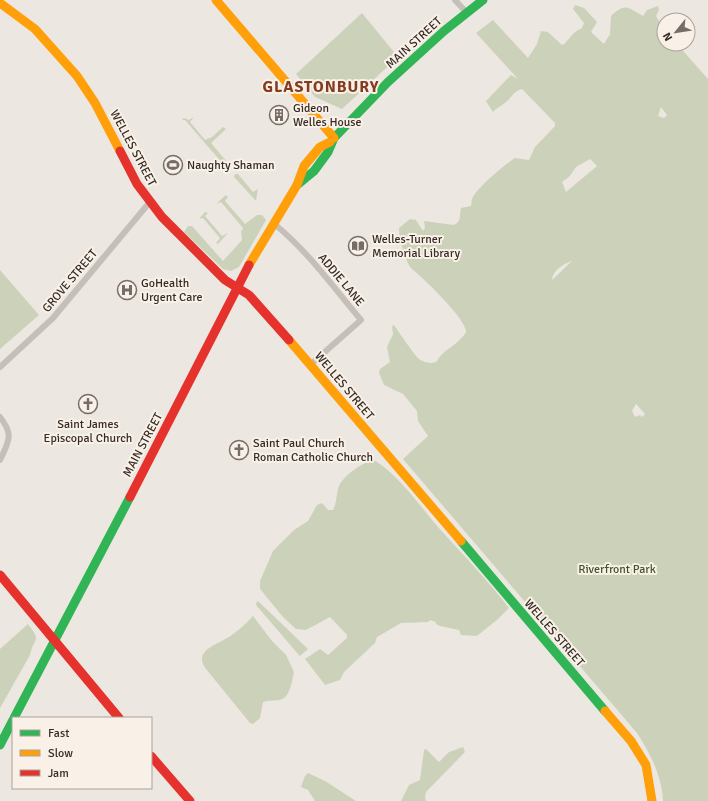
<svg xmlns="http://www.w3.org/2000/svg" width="708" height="801" font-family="Signika,sans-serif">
<rect width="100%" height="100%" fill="#ece7e0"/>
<path fill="#ccd2ba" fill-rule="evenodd" d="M 575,5 L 584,8 L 597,22 L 591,32 L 604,44 L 610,34 L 611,16 C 626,2 628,8 643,16 L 647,10 L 658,6 L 659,10 L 656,16 L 664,29 L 664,44 L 677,44 L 708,79 L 708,801 L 663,801 C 662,776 650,753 637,733 L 403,459 L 428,436 L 418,421 L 417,411 L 403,394 L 384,385 L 379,373 L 380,369 L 390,362 L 387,347 L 393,334 L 392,326 L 394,325 C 398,331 416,357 419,359 C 423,362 432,365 437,361 C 443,349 459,345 466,332 C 467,321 430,285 420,276 C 416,272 411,269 409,265 C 404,257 399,237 399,228 L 410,219 L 416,220 L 423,231 L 425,228 L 424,221 L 454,225 C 462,221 459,216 461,208 L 471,206 C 472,202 471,200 473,197 C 479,186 504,165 515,158 L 529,160 L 535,147 L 555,126 L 555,123 L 522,89 C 514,91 513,96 506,102 C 502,106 497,107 493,112 L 486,101 L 511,75 L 518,79 L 476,33 L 493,20 L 528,58 L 537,44 L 541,31 L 548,32 L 562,45 C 568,43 570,33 582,28 L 584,23 L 573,9 ZM 661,107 L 667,115 L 664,118 L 658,116 ZM 590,159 L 597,166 L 566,192 L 562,182 L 569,177 L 576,167 ZM 572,261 L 552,280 C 553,270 563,264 572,261 ZM 636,404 L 645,414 L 642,417 L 640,415 L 635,417 L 632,411 Z
M 362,13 L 398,57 L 342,109 L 315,97 L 296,74 Z
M 194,117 L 190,122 L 205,140 L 212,137 L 223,127 L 226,129 L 211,143 L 227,162 L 227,165 L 224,165 L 185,120 L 182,120 L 184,118 L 189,120 Z
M 235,174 L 238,174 L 253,192 L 258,189 L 256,201 L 234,177 Z
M 226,195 L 228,197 L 225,201 L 245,224 L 257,215 L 262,215 L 266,220 L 239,267 L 231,271 L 223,269 L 184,232 L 188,226 L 192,226 L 223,261 L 242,240 L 241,232 L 243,228 L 221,202 L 216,204 Z
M 205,212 L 208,213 L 205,216 L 222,236 L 228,233 L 218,244 L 216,243 L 220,238 L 203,218 L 199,219 Z
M 0,270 L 39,315 L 0,349 Z
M 374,460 C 401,477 417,503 438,527 C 462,554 487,579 509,608 L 498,619 L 477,636 L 461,635 L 459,630 L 440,626 L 436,624 L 436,622 L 430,620 L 428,622 L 401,623 L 377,637 L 375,643 L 344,672 L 340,680 L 325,685 L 305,659 L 320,649 L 328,655 L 347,638 L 347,635 L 330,617 L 306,630 L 296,629 L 283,617 L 260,589 L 260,581 L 273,551 L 294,530 L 308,521 L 317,505 L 322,503 L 328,510 L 333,510 C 337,503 336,494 339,486 C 344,475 363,462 374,460 Z
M 257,601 L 259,602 L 308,649 L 300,656 L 298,654 L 256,605 Z
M 253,616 L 272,641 L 286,655 L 294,672 C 292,681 290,699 279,700 C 273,701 269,700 263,702 L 260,718 L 253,724 L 250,723 L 206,669 C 192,651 218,644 229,637 C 238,631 246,624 253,616 Z
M 28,624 C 42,642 34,637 30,655 L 0,708 L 0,649 Z
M 463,747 L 465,752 L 426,792 L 425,797 L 426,801 L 401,801 L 409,785 L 420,780 L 424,750 L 426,749 L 439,762 L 449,752 Z
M 308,773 L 325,781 L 356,801 L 315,801 L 308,790 L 301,787 L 305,776 Z"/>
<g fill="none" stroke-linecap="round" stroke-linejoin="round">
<path stroke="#c5bfb9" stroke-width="6" d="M 455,0 L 467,13
M 273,223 C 307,250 333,287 361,320 L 310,365
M 0,367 L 53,318 L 149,203
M 0,417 C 14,435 9,441 0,460"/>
<path stroke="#30b455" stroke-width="9" d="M 297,185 L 314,171 L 328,152 L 334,138 L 388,82 L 444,31 L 483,0
M 461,541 L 605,711
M 14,718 L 130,497
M 0,745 L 13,720"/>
<path stroke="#ff9f0a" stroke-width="9" d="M 216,0 L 334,138
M 0,3 L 35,29 L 77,76 L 95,103 L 120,151
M 249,265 L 297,185 L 304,166 L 320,147 L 330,142
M 289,340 L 461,541
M 605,711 L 631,741 L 646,765 L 652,801"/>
<path stroke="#e5322d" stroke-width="9" d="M 120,151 L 137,184 L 162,217 L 225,280 L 249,295 L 289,340
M 130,497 L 249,265
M 0,575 L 119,718
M 151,756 L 190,801"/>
</g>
<defs>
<symbol id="building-ring" viewBox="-11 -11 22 22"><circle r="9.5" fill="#f9f1e7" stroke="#766d68" stroke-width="1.5"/><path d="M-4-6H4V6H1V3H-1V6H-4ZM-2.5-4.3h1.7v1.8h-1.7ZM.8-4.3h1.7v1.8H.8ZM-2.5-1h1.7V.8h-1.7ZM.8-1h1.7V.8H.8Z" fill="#766d68"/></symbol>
<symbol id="stadium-ring" viewBox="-11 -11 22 22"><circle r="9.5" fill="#f9f1e7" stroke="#766d68" stroke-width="1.5"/><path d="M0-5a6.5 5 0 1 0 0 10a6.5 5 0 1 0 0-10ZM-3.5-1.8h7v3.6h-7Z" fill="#766d68"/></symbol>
<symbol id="library-ring" viewBox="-11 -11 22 22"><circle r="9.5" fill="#f9f1e7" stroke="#766d68" stroke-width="1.5"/><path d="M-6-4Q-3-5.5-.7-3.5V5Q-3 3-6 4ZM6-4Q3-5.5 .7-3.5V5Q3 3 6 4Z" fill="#766d68"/></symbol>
<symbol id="hospital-ring" viewBox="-11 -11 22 22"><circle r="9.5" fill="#f9f1e7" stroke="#766d68" stroke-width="1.5"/><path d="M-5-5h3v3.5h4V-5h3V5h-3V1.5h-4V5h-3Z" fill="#766d68"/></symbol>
<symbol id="church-ring" viewBox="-11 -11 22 22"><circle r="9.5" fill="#f9f1e7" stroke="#766d68" stroke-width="1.5"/><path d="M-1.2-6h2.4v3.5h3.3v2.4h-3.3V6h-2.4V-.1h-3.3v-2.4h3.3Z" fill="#766d68"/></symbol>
</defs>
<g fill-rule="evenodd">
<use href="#building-ring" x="268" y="104" width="22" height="22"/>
<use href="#stadium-ring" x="162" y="154" width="22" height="22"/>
<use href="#library-ring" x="347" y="235" width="22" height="22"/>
<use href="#hospital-ring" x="116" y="279" width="22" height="22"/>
<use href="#church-ring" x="77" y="393" width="22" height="22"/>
<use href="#church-ring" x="228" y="439" width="22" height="22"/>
</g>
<g text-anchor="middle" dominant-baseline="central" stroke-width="4" stroke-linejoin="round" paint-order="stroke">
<g font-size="12" fill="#362c27" stroke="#f9f1e7">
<text transform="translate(414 43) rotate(-42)">MAIN STREET</text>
<text transform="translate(133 148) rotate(62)">WELLES STREET</text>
<text transform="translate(341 280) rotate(50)">ADDIE LANE</text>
<text transform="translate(70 281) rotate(-50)">GROVE STREET</text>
<text transform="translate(344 386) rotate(50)">WELLES STREET</text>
<text transform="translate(143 445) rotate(-62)">MAIN STREET</text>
<text transform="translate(554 633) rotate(49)">WELLES STREET</text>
</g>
<g font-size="12" fill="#362c27" stroke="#f9f1e7" text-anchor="start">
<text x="293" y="108">Gideon<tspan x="293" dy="14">Welles House</tspan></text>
<text x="187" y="165">Naughty Shaman</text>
<text x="372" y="239">Welles-Turner<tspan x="372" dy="14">Memorial Library</tspan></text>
<text x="141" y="283">GoHealth<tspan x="141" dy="14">Urgent Care</tspan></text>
<text x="88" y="424" text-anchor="middle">Saint James<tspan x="88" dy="14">Episcopal Church</tspan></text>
<text x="253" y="443">Saint Paul Church<tspan x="253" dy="14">Roman Catholic Church</tspan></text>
</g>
<g font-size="12" fill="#43542b" stroke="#f9f1e7">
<text x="617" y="569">Riverfront Park</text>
</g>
<g font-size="16" font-weight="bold" letter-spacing="1" fill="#843c21" stroke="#f9f1e7">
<text x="321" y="87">GLASTONBURY</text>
</g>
</g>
<rect x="12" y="717" width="140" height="72" fill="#f9f1e7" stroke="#aba29a"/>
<rect x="20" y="730" width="20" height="6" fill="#30b455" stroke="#aba29a"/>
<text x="48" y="737" font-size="12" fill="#362c27">Fast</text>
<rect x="20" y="750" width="20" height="6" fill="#ff9f0a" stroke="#aba29a"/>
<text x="48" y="757" font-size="12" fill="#362c27">Slow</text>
<rect x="20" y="770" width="20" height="6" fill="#e5322d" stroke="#aba29a"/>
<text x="48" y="777" font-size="12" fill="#362c27">Jam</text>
<g transform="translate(676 32) rotate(240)"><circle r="19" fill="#f9f1e7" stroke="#aba29a"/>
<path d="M0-3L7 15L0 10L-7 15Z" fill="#766d68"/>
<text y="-6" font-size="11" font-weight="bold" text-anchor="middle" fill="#362c27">N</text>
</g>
</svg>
